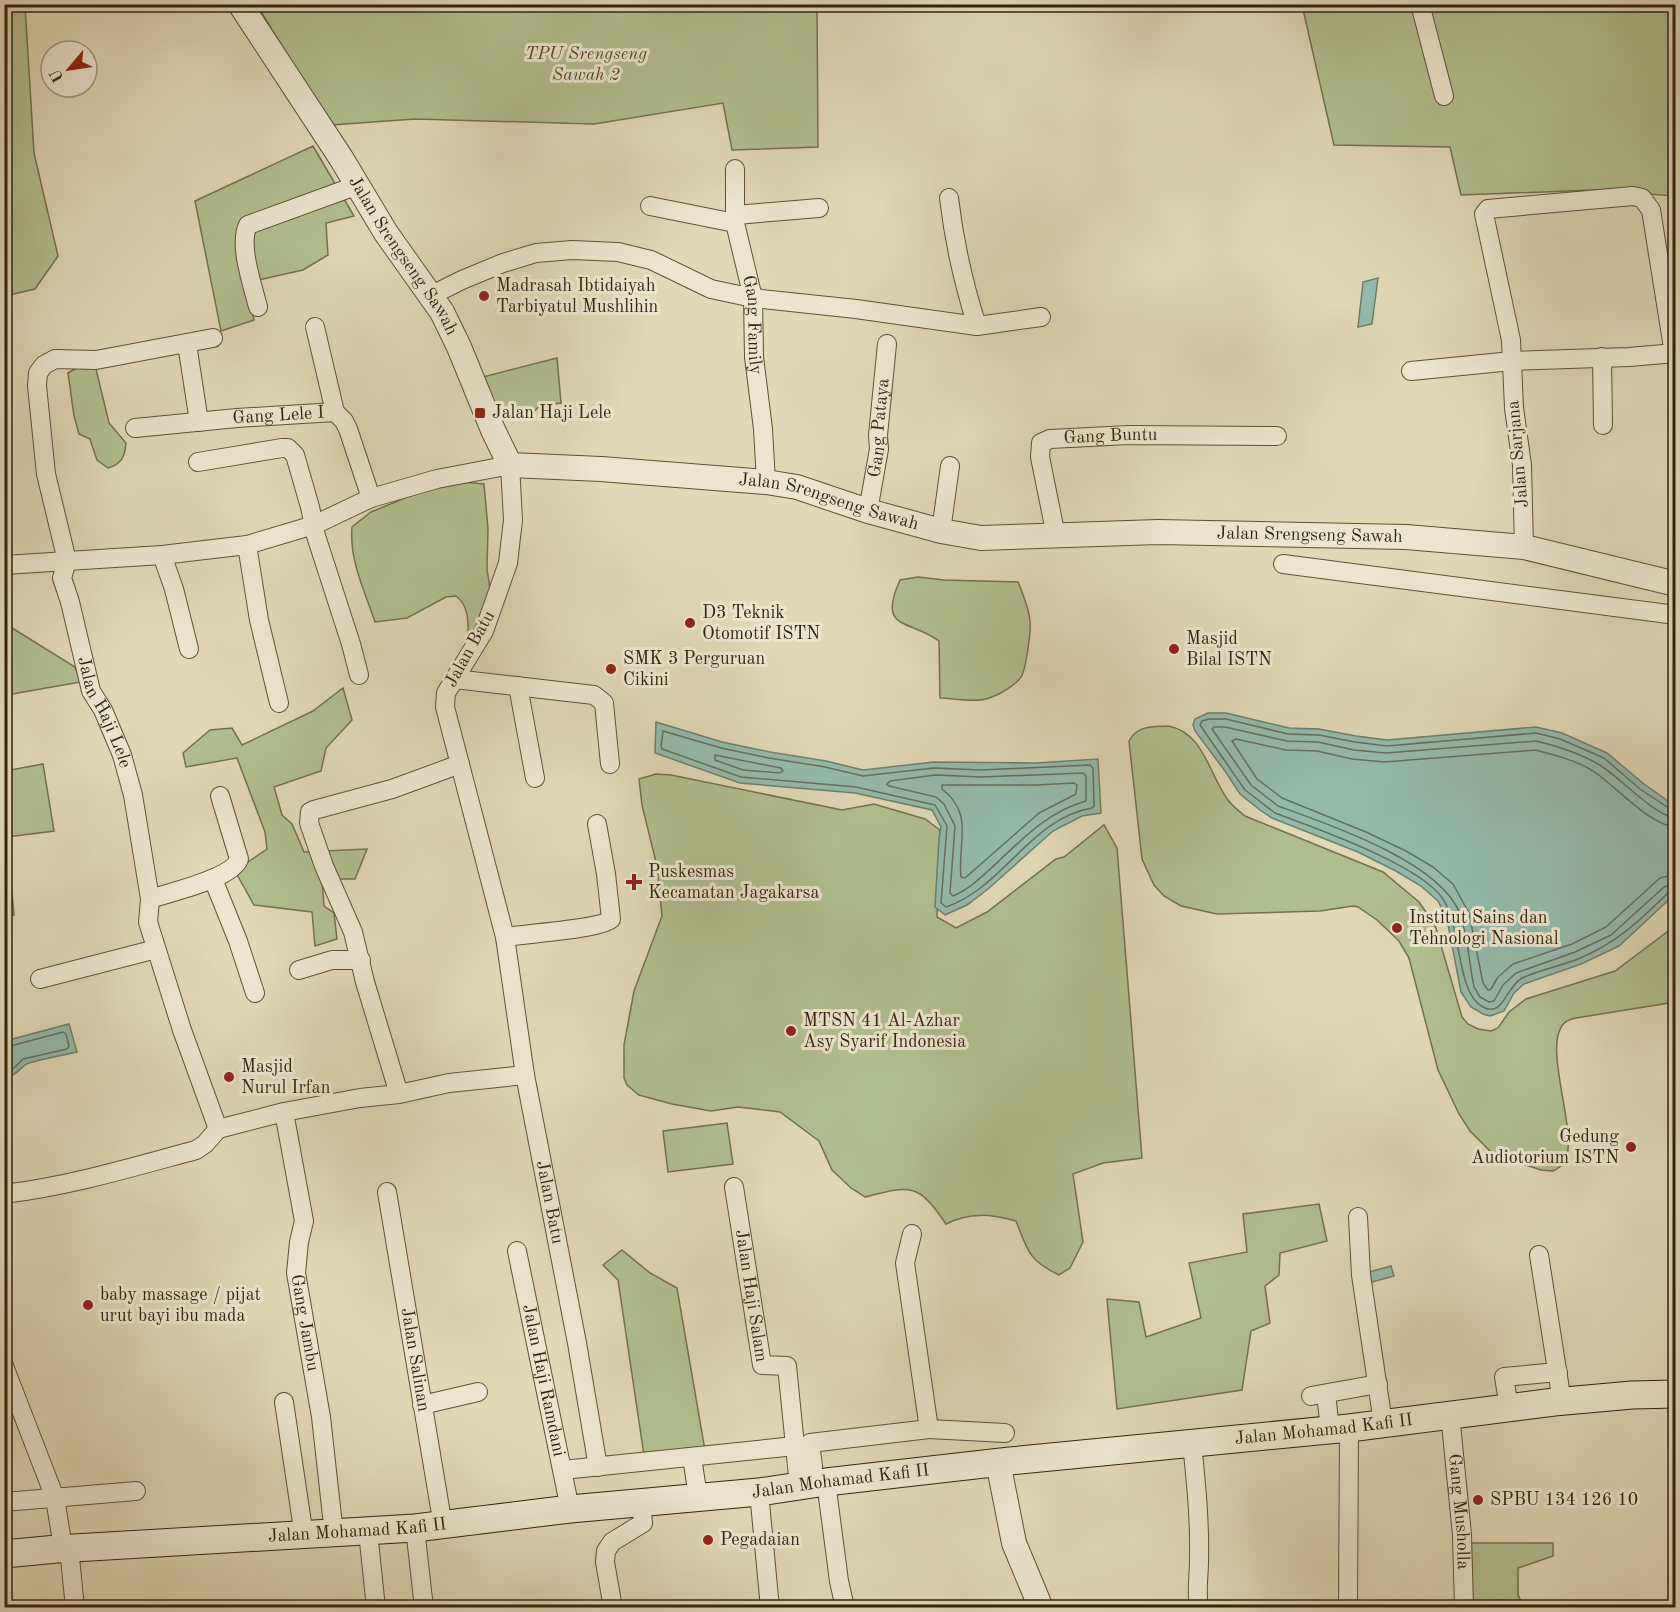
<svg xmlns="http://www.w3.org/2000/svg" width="1680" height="1612" font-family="'Old Standard TT',serif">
<rect width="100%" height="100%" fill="#e1d8b6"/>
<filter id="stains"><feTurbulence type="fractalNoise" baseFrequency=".00333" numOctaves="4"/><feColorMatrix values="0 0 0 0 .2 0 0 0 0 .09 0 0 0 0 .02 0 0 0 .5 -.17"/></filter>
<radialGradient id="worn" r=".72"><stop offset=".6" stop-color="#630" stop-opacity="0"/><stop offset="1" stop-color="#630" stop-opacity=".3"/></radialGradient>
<path fill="#b1bf8f" stroke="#72714e" stroke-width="1.5" d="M 297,4 L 817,5 L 818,147 L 732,150 L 723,103 L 594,124 L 415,119 L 331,125 L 258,7 Z
M 1541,4 L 1542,10 L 1587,4 L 1675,5 L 1675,196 L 1594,190 L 1461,195 L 1450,147 L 1334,145 L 1302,5 Z
M 4,5 L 25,5 L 34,153 L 58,256 L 35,289 L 5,296 Z
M 313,146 L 354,216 L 326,223 L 328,255 L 303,270 L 245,283 L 254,320 L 221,331 L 195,201 Z
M 557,358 L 561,403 L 539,406 L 527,420 L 492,418 L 479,378 Z
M 82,365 L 95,365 L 109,423 L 126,443 C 125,456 122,464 108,468 L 97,460 L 90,439 L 79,434 L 74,416 L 68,373 Z
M 452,481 L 484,484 L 488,529 L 487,569 L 492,601 L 468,639 C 468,623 470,607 456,596 L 446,597 L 407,618 L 375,622 C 365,592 349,560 352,527 L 371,512 L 422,491 Z
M 918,577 L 944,580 L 1018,582 C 1023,594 1029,608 1030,622 C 1031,631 1026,670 1021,677 C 1015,686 997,696 986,699 C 972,703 954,698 940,698 L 939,641 C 909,619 877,631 900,580 Z
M 4,623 L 75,667 L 81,682 L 12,694 L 5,700 Z
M 343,688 L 352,720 L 326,748 L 321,771 L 274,787 L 282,815 L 292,824 L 304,852 L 367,849 L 355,879 L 322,879 L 324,906 L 334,913 L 337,939 L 315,946 L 312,912 L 254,905 L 235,871 L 267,849 L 265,832 L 237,758 L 186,767 L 183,753 L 210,730 L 232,728 L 242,745 L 313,711 Z
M 1168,726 C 1204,732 1209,775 1228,800 C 1232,806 1239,811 1245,816 L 1383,872 L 1419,902 L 1435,925 L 1462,1017 L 1468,1024 L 1478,1029 L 1491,1031 L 1498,1028 L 1509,1012 L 1526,999 L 1615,971 L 1675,926 L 1675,1002 L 1576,1018 C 1573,1019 1570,1019 1567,1021 C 1539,1038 1578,1129 1566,1158 C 1564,1165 1559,1168 1553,1171 L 1541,1170 L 1494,1155 L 1470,1131 L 1459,1114 L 1438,1070 L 1409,958 L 1399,941 L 1377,920 L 1358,907 L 1353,906 L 1320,911 L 1217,914 L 1181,906 L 1164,896 L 1154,885 L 1142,859 L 1129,741 C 1138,725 1152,727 1168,726 Z
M 43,764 L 54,831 L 7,837 L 14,915 L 5,916 L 5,771 Z
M 656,774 L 671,775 L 842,810 L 874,804 L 925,819 L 940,830 L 937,917 L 956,928 L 987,912 L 1056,859 L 1064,857 L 1104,825 L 1117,848 L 1142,1158 L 1103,1163 L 1073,1174 L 1083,1242 L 1070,1268 L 1059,1275 C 1028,1260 1028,1251 1016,1221 C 991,1214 969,1212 946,1224 C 918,1183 912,1185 865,1197 L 851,1188 L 832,1170 L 819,1141 L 780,1112 L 738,1107 L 711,1111 L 672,1104 L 639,1095 L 627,1085 L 624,1078 L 624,1045 L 634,991 L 662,916 L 657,866 L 642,805 L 639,779 Z
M 727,1123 L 733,1164 L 668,1172 L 663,1131 Z
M 1319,1204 L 1327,1241 L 1280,1253 L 1279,1275 L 1265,1286 L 1270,1323 L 1251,1331 L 1242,1390 L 1117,1409 L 1107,1299 L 1139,1302 L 1146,1337 L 1201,1318 L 1189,1263 L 1247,1252 L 1243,1214 Z
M 622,1250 L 650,1273 L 677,1288 L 707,1462 L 646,1469 L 618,1280 L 603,1265 Z
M 1463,1543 L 1553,1543 L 1553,1556 L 1518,1568 L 1518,1595 L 1524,1607 L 1465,1607 Z"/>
<path fill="#94baac" stroke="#6d7e6d" stroke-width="1.5" d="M 1378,278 L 1372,324 L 1358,327 L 1363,282 Z
M 1208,713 L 1226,713 L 1289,728 L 1319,729 L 1356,736 L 1387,740 L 1536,727 L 1562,733 L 1607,753 L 1644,784 L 1675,806 L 1675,894 L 1619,946 L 1581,964 L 1524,984 L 1514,993 L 1504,1011 L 1490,1016 L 1483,1014 L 1471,1007 L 1461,992 L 1447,919 L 1438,901 L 1421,886 L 1396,871 L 1358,852 L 1272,818 L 1260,810 L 1240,794 L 1225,771 L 1195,731 L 1193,725 L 1195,719 Z
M 656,722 L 722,742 L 770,752 L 826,761 L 863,770 L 934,762 L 1036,763 L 1098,759 L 1101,813 L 1082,816 L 1053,831 L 988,889 L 967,905 L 945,915 L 935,907 L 939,839 L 941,827 L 932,810 L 855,793 L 740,783 L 655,753 Z
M 69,1024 L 77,1052 C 66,1055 32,1060 25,1065 C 17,1071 15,1077 5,1076 L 5,1048 L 9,1040 Z
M 1391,1266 L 1394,1276 L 1372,1282 L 1369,1272 Z"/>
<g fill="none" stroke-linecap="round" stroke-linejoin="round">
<path stroke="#646e5d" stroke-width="1.5" d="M 663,731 L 721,748 L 769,758 L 825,767 L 863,776 L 934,768 L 981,770 L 1090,765 L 1093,768 L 1094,806 L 1092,808 C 1031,818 1003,888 946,907 L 941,903 L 947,826 L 935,805 L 856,787 L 741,777 L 662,749 L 661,746 Z
M 715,755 L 781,768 L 783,771 L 780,773 L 743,770 L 715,760 Z
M 1083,773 L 1086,776 L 1086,801 C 1045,812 1017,845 987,872 C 977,881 966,891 953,896 L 950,893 L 955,826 L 944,804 L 936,797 L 889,786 L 887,784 L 890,781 L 935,775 L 981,777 Z
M 1074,783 L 1077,785 L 1076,794 L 1039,813 L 973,871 L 965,878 L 961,877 C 957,844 975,814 942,789 L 942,785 L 1036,785 Z
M 1676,810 L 1670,809 L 1640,789 L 1604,758 L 1560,739 L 1536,733 L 1387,746 L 1355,742 L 1319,735 L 1288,734 L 1226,719 L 1209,719 L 1202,721 L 1200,725 L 1245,790 L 1275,813 C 1315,828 1421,865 1443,899 C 1462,928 1456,993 1483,1007 C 1503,1018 1506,987 1522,978 C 1540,970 1560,966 1578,959 C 1617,943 1639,921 1669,892 L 1676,891
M 1676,818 C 1654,816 1618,775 1598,764 C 1579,753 1557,746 1536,741 L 1386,753 L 1354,750 L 1318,742 L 1287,741 L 1225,727 L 1214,727 L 1212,729 L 1251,785 L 1278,806 C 1328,824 1441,862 1460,914 C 1468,937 1469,963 1474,987 L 1480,997 L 1489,1002 L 1494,1001 L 1503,985 L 1516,973 L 1575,952 L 1611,935 L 1664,887 L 1676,883
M 1676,827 C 1651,826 1616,787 1596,773 C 1579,761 1555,755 1535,750 L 1385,762 L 1352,759 L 1317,751 L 1286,750 L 1236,739 L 1232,741 L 1257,779 L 1282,798 L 1366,832 L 1406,851 L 1433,867 L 1453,884 L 1469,913 L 1483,983 L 1488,990 L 1491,989 L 1498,977 L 1513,964 L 1572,944 L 1606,927 L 1660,878 L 1676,874
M 4,1050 L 9,1049 L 14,1045 L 63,1032 L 66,1034 L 69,1046 L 67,1049 L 23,1059 L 14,1068 L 4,1070"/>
<defs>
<g id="minor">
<path d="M 1420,4 L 1444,96"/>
<path id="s1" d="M 735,169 L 735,223 L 753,298 L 754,357 L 763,429 L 766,482"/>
<path d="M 949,198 C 954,241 964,285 977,326"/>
<path d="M 650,206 L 735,223"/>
<path d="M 736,215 L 819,208"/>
<path d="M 430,296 L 462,280 L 503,263 L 536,253 L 572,250 L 618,252 L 651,260 L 711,289 L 753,298 L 856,309 L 977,326 L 1041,317"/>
<path d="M 258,307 C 253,286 238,245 248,225 L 358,185"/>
<path d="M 315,327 L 335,412"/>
<path d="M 187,344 L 199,422"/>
<path d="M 1602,357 L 1603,425"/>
<path d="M 1411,371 L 1512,361 L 1629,357 L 1676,353"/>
<path id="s2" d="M 135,428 L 237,418 L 335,412 L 344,421 L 348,429 L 371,498"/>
<path d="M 198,462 L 282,448 L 288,448 L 295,455 L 310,507 L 316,536 L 351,644 L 359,675"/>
<path id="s3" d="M 868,511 L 879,449 L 878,435 L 887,344"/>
<path d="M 941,531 L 950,466"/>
<path id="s4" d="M 1056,536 L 1040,457 L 1041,443 L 1050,439 L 1129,435 L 1277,436"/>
<path d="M 247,545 L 259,620 L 279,703"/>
<path d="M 1524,547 L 1522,465 L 1514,408 L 1511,340 L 1484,214 L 1488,209 L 1633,196 L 1642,198 L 1651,210 L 1674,354"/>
<path d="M 162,555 L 174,589 L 189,649"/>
<path id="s5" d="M 67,561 L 62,578 L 70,602 L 91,691 L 103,710 L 122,755 L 133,795 L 150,899 L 148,922 L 182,1030 L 218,1129"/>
<path d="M 67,561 L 46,474 L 37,386 L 38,373 L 44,365 L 55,359 L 96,360 L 213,338"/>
<path d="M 1283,564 L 1676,615"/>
<path id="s6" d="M 4,565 L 162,555 L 247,545 L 314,525 L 371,498 L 437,479 L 510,465 L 513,520 L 508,563 L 484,631 L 446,693 L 445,707 L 505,937 L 525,1075 L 577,1343 L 598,1467"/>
<path d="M 454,679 L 594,695 L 604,703 L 610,764"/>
<path d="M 518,686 L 535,778"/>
<path d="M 213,879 L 238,941 L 255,993"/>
<path d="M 150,899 C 170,892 232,879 239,859 L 220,796"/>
<path d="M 505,937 C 523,934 602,929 611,919 L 606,874 L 597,824"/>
<path d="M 299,970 L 332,960 L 361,960"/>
<path d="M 40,979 L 156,949"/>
<path d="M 399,1094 L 365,982 L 353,932 L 324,866 L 309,823 L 310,812 L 314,810 L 392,789 L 460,764"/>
<path id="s7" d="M 284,1112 L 304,1221 L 299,1242 L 296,1273 L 321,1417 L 334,1534"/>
<path d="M 218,1129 L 284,1112 L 360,1098 L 399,1094 L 449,1083 L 525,1075"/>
<path id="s8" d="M 734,1187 L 762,1365 L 787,1366 L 799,1486"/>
<path id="s9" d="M 387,1192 L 443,1526"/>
<path d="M 4,1194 C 70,1186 133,1167 196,1150 L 205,1144 L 218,1129"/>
<path d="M 1358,1217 L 1361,1275 L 1383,1423"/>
<path id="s10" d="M 517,1251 L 570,1509"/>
<path d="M 1539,1255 L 1562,1402"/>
<path d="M 4,1366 L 55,1498 L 63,1548"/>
<path d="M 1326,1394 L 1330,1429"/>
<path d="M 1311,1396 L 1378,1384"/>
<path d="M 284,1402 L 304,1536"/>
<path d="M 422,1405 L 478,1392"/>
<path d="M 1509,1407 L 1504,1377 L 1558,1372"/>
<path id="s11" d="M 1450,1414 L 1462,1535 L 1464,1608"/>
<path d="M 929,1429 L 1005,1433"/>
<path d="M 1192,1443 C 1196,1482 1200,1521 1199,1561 C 1199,1577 1196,1591 1199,1608"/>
<path d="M 692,1457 L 698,1497"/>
<path d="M 563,1470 L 795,1446"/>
<path d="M 826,1482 L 839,1581 L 845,1608"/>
<path d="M 813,1484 L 813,1466 L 810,1443 L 929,1429 L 905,1263 L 912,1234"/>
<path d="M 759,1492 L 770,1608"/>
<path d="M 4,1502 L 136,1491"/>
<path d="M 415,1528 L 424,1608"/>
<path d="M 368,1532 L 376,1608"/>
<path d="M 69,1548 L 75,1608"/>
<path d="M 613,1608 L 605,1562 L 606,1551 L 612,1542 L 643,1523 L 641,1502"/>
<path d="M 1348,1608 L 1349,1428"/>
</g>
<g id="tertiary">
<path id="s12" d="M 240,4 L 341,158 L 386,233 L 442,312 L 459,347 L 493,430 L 510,465 L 601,469 L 766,482 L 797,487 L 868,511 L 941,531 L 981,538 L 1158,532 L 1406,537 L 1524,547 L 1676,584"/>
<path d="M 998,1462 L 1014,1543 L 1041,1608"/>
</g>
<g id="secondary">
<path id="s13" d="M 4,1554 L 57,1549 L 415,1528 L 570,1509 L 759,1492 L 826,1482 L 1010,1461 L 1349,1428 L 1554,1402 L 1632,1395 L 1676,1394"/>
</g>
</defs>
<use href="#minor" stroke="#5e5038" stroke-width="20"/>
<use href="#tertiary" stroke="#5e5038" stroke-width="26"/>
<use href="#secondary" stroke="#33230e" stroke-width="29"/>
<use href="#minor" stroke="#ece6d0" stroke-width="18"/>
<use href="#tertiary" stroke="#ece6d0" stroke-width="24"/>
<use href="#secondary" stroke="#ece6d0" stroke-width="27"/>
</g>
<g fill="#8f2418" stroke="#ece6d0" stroke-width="2">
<circle cx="484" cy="296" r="6"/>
<rect x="474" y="407" width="12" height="12" rx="3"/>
<circle cx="690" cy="623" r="6"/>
<circle cx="1174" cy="649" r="6"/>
<circle cx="611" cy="669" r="6"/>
<path d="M631 873h6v6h6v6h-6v6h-6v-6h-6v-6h6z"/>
<circle cx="1397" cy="928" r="6"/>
<circle cx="791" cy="1031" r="6"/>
<circle cx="229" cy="1077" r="6"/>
<circle cx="1631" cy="1147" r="6"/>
<circle cx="88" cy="1305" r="6"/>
<circle cx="1478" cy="1500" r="6"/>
<circle cx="708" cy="1540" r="6"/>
</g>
<g text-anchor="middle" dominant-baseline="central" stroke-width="6" stroke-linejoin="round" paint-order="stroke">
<g font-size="18" font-style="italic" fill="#524a2e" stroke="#ece6d0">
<text x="586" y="54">TPU Srengseng<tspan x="586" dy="21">Sawah 2</tspan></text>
</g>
<g font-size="18" fill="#33230e" stroke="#ece6d0">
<text stroke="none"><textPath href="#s12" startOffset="300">Jalan Srengseng Sawah</textPath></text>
<text stroke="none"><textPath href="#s1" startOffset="158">Gang Family</textPath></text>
<text stroke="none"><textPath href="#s2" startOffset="144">Gang Lele I</textPath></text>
<text stroke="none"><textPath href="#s3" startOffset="84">Gang Pataya</textPath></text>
<text stroke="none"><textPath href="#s4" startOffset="165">Gang Buntu</textPath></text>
<text transform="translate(1518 454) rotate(-95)">Jalan Sarjana</text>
<text stroke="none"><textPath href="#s12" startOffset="858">Jalan Srengseng Sawah</textPath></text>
<text stroke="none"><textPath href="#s12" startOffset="1344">Jalan Srengseng Sawah</textPath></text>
<text transform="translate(470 649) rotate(-61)">Jalan Batu</text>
<text stroke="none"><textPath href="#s5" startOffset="159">Jalan Haji Lele</textPath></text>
<text stroke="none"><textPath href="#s6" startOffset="1284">Jalan Batu</textPath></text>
<text stroke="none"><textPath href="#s8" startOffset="110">Jalan Haji Salam</textPath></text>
<text stroke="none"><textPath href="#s7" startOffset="214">Gang Jambu</textPath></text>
<text stroke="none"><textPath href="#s9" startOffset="170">Jalan Salinan</textPath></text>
<text stroke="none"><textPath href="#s10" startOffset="132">Jalan Haji Ramdani</textPath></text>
<text stroke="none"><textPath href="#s13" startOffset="1326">Jalan Mohamad Kafi II</textPath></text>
<text stroke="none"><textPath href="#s13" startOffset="840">Jalan Mohamad Kafi II</textPath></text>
<text stroke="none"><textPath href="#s11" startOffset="98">Gang Musholla</textPath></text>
<text stroke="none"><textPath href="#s13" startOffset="354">Jalan Mohamad Kafi II</textPath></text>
</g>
<g font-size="18" fill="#33230e" stroke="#ece6d0" text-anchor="start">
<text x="496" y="286">Madrasah Ibtidaiyah<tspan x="496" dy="21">Tarbiyatul Mushlihin</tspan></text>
<text x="492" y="413">Jalan Haji Lele</text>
<text x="702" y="613">D3 Teknik<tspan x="702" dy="21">Otomotif ISTN</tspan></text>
<text x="1186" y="639">Masjid<tspan x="1186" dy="21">Bilal ISTN</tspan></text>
<text x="623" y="659">SMK 3 Perguruan<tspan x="623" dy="21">Cikini</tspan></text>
<text x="648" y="872">Puskesmas<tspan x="648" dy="21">Kecamatan Jagakarsa</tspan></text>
<text x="1409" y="918">Institut Sains dan<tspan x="1409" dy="21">Tehnologi Nasional</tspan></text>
<text x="803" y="1021">MTSN 41 Al-Azhar<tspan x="803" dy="21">Asy Syarif Indonesia</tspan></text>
<text x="241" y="1067">Masjid<tspan x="241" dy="21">Nurul Irfan</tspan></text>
<text x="1619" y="1137" text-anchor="end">Gedung<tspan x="1619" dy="21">Audiotorium ISTN</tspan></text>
<text x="100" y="1295">baby massage / pijat<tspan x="100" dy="21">urut bayi ibu mada</tspan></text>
<text x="1490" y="1500">SPBU 134 126 10</text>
<text x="720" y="1540">Pegadaian</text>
</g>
</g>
<rect width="1680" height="1612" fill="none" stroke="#e1d8b6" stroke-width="24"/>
<rect x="6" y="6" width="1668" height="1600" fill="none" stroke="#33230e" stroke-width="3"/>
<rect x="12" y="12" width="1656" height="1588" fill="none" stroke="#33230e" stroke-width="1.5"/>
<g transform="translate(69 69) rotate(241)"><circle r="28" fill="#ece6d0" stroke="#a29882" stroke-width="1.5"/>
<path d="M0-4.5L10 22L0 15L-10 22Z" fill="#8f2418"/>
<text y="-9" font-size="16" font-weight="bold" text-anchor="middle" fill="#33230e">U</text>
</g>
<rect width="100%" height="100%" filter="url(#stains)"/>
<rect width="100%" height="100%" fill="url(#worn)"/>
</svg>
